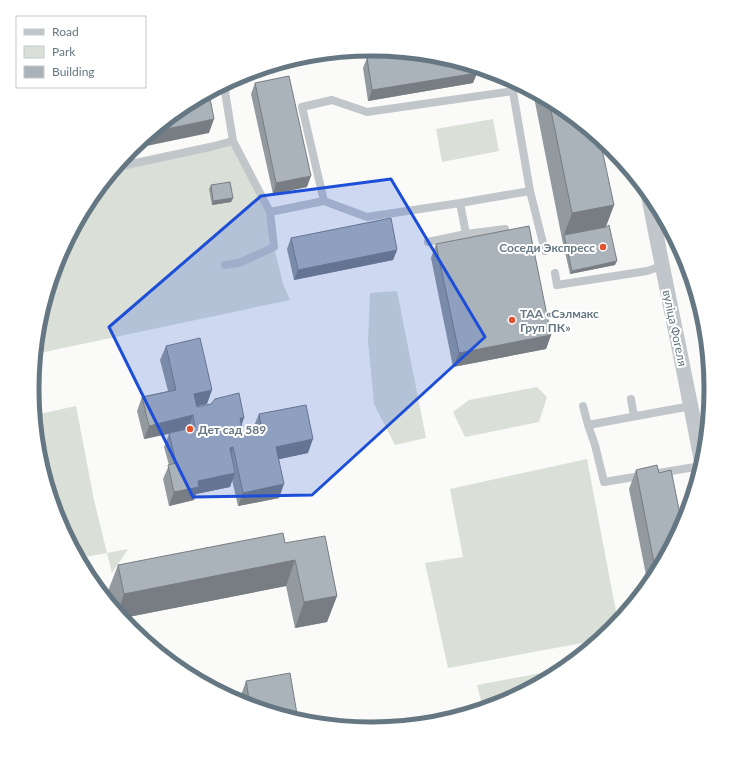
<svg xmlns="http://www.w3.org/2000/svg" width="743" height="778" font-family="Lato,sans-serif">
<rect width="100%" height="100%" fill="#fafaf8"/>
<path fill="#dadfd7" d="M 493,119 L 499,151 L 442,162 L 436,129 Z
M 233,141 L 270,212 L 274,247 L 283,284 L 290,300 L 35,354 L 39,323 L 58,259 L 89,200 L 117,167 Z
M 397,291 L 426,438 L 395,445 L 374,404 L 368,341 L 370,293 Z
M 537,387 L 547,397 L 539,422 L 465,437 L 453,412 L 469,400 Z
M 76,406 L 94,500 L 107,553 L 128,549 L 112,573 L 107,553 L 79,558 L 58,519 L 38,455 L 35,415 Z
M 587,459 L 618,622 L 611,629 L 598,640 L 448,668 L 425,563 L 463,557 L 450,489 Z
M 563,669 L 560,671 L 501,703 L 483,708 L 477,685 Z"/>
<g fill="none" stroke-linecap="round" stroke-linejoin="round">
<path stroke="#c1c6ca" stroke-width="8" d="M 511,80 L 530,191 L 545,251
M 224,85 L 233,141 L 270,212 L 274,247 L 239,263 L 225,265
M 117,167 L 210,147 L 233,141
M 324,201 L 302,107 L 332,100 L 367,112 L 513,91
M 270,212 L 324,201 L 367,217 L 460,203 L 530,191
M 466,234 L 505,229
M 428,242 L 466,234 L 460,203
M 555,273 L 557,285 L 647,271 L 662,266
M 631,399 L 634,416
M 583,406 L 588,425
M 691,406 L 588,425 L 595,445 L 604,482 L 701,466"/>
<path stroke="#c1c6ca" stroke-width="15" d="M 648,193 C 665,283 685,373 702,464"/>
</g>
<path fill="#929a9f" d="M 367,58 L 477,73 L 473,83 L 368,101 L 363,68 Z
M 255,83 L 307,187 L 273,194 L 251,94 Z
M 533,92 L 560,107 L 614,205 L 606,227 L 615,265 L 570,274 L 562,239 Z
M 211,185 L 233,198 L 231,202 L 212,205 L 209,189 Z
M 291,238 L 397,250 L 393,260 L 294,280 L 287,249 Z
M 436,244 L 551,335 L 546,349 L 453,367 L 431,258 Z
M 166,346 L 207,404 L 197,406 L 197,407 L 241,426 L 243,435 L 254,432 L 253,428 L 259,414 L 308,453 L 278,459 L 279,498 L 238,506 L 232,480 L 230,487 L 196,494 L 194,500 L 169,506 L 163,479 L 169,465 L 164,447 L 169,434 L 144,439 L 137,411 L 142,397 L 168,391 L 160,360 Z
M 636,470 L 659,473 L 682,524 L 654,578 L 648,585 L 629,489 Z
M 285,543 L 337,596 L 327,622 L 295,628 L 286,586 L 123,618 L 111,605 L 108,591 L 118,565 Z
M 246,681 L 298,720 L 241,703 L 239,701 Z"/>
<path fill="#777d82" d="M 477,73 L 473,83 L 368,101 L 372,90 Z
M 214,119 L 209,133 L 132,149 L 152,132 Z
M 311,176 L 307,187 L 273,194 L 276,183 Z
M 233,198 L 231,202 L 212,205 L 213,201 Z
M 614,205 L 604,231 L 564,235 L 572,213 Z
M 397,250 L 393,260 L 294,280 L 298,270 Z
M 617,261 L 615,265 L 570,274 L 572,271 Z
M 551,335 L 546,349 L 453,367 L 459,353 Z
M 212,390 L 207,404 L 189,408 L 194,394 Z
M 193,415 L 188,429 L 144,439 L 149,426 Z
M 240,418 L 244,418 L 239,432 Z
M 313,439 L 308,453 L 271,461 L 276,447 Z
M 233,447 L 228,461 L 230,448 Z
M 235,473 L 230,487 L 196,494 L 194,500 L 169,506 L 174,492 L 198,481 Z
M 284,484 L 279,498 L 238,506 L 243,493 Z
M 295,560 L 286,586 L 123,618 L 118,612 L 124,594 Z
M 337,596 L 327,622 L 295,628 L 304,602 Z"/>
<path fill="#aab3b9" stroke="#777d82" d="M 399,52 L 438,56 L 476,68 L 477,73 L 372,90 L 367,58 Z
M 289,76 L 311,176 L 276,183 L 255,83 Z
M 209,93 L 214,119 L 152,132 L 183,107 Z
M 549,101 L 560,107 L 600,140 L 614,205 L 572,213 Z
M 230,182 L 233,198 L 213,201 L 211,185 Z
M 391,218 L 397,250 L 298,270 L 291,238 Z
M 609,225 L 617,261 L 572,271 L 564,235 L 606,227 Z
M 529,226 L 551,335 L 459,353 L 436,244 Z
M 200,338 L 212,390 L 194,394 L 197,407 L 211,404 L 215,399 L 239,393 L 244,418 L 240,418 L 243,435 L 262,431 L 259,414 L 306,405 L 313,439 L 276,447 L 284,484 L 243,493 L 233,447 L 230,448 L 235,473 L 198,481 L 199,487 L 174,492 L 168,465 L 176,463 L 169,433 L 195,427 L 193,415 L 149,426 L 142,397 L 176,390 L 166,346 Z
M 657,465 L 659,473 L 671,470 L 682,524 L 656,573 L 636,470 Z
M 283,533 L 285,543 L 325,536 L 337,596 L 304,602 L 295,560 L 124,594 L 118,565 Z
M 290,673 L 298,720 L 250,705 L 246,681 Z"/>
<path fill="#1d4ed8" fill-opacity="0.2" stroke="#1d4ed8" stroke-width="3" stroke-linejoin="round" d="M 391,179 L 485,337 L 312,495 L 193,497 L 109,327 L 261,196 Z"/>
<g fill="#e25130" stroke="#fff" stroke-width="1.5">
<circle cx="603" cy="247" r="4"/>
<circle cx="512" cy="320" r="4"/>
<circle cx="190" cy="429" r="4"/>
</g>
<g text-anchor="middle" dominant-baseline="central" stroke-width="4" stroke-linejoin="round" paint-order="stroke">
<g font-size="12" font-weight="bold" fill="#657782" stroke="#fff" text-anchor="start">
<text x="595" y="247" text-anchor="end">Соседи Экспресс</text>
<text x="520" y="313">ТАА «Сэлмакс<tspan x="520" dy="14">Груп ПК»</tspan></text>
<text x="198" y="429">Дет сад 589</text>
</g>
<g font-size="12" fill="#657782" stroke="#fff">
<text transform="translate(675 328) rotate(78)">вуліца Фогеля</text>
</g>
</g>
<path d="M0 0H743V778H0ZM371 56H372A332 332 0 0 1 704 388V390A332 332 0 0 1 372 722H371A332 332 0 0 1 39 390V388A332 332 0 0 1 371 56Z" fill="#fff" fill-rule="evenodd"/>
<path fill="none" stroke="#657782" stroke-width="5" d="M371 56H372A332 332 0 0 1 704 388V390A332 332 0 0 1 372 722H371A332 332 0 0 1 39 390V388A332 332 0 0 1 371 56Z"/>
<rect x="16" y="16" width="130" height="72" fill="#ffffff" stroke="#c1c9cd"/>
<rect x="24" y="29" width="20" height="6" fill="#c1c6ca" stroke="#c1c9cd"/>
<text x="52" y="36" font-size="12" fill="#657782">Road</text>
<rect x="24" y="46" width="20" height="12" fill="#dadfd7" stroke="#c1c9cd"/>
<text x="52" y="56" font-size="12" fill="#657782">Park</text>
<rect x="24" y="66" width="20" height="12" fill="#aab3b9" stroke="#c1c9cd"/>
<text x="52" y="76" font-size="12" fill="#657782">Building</text>
</svg>
